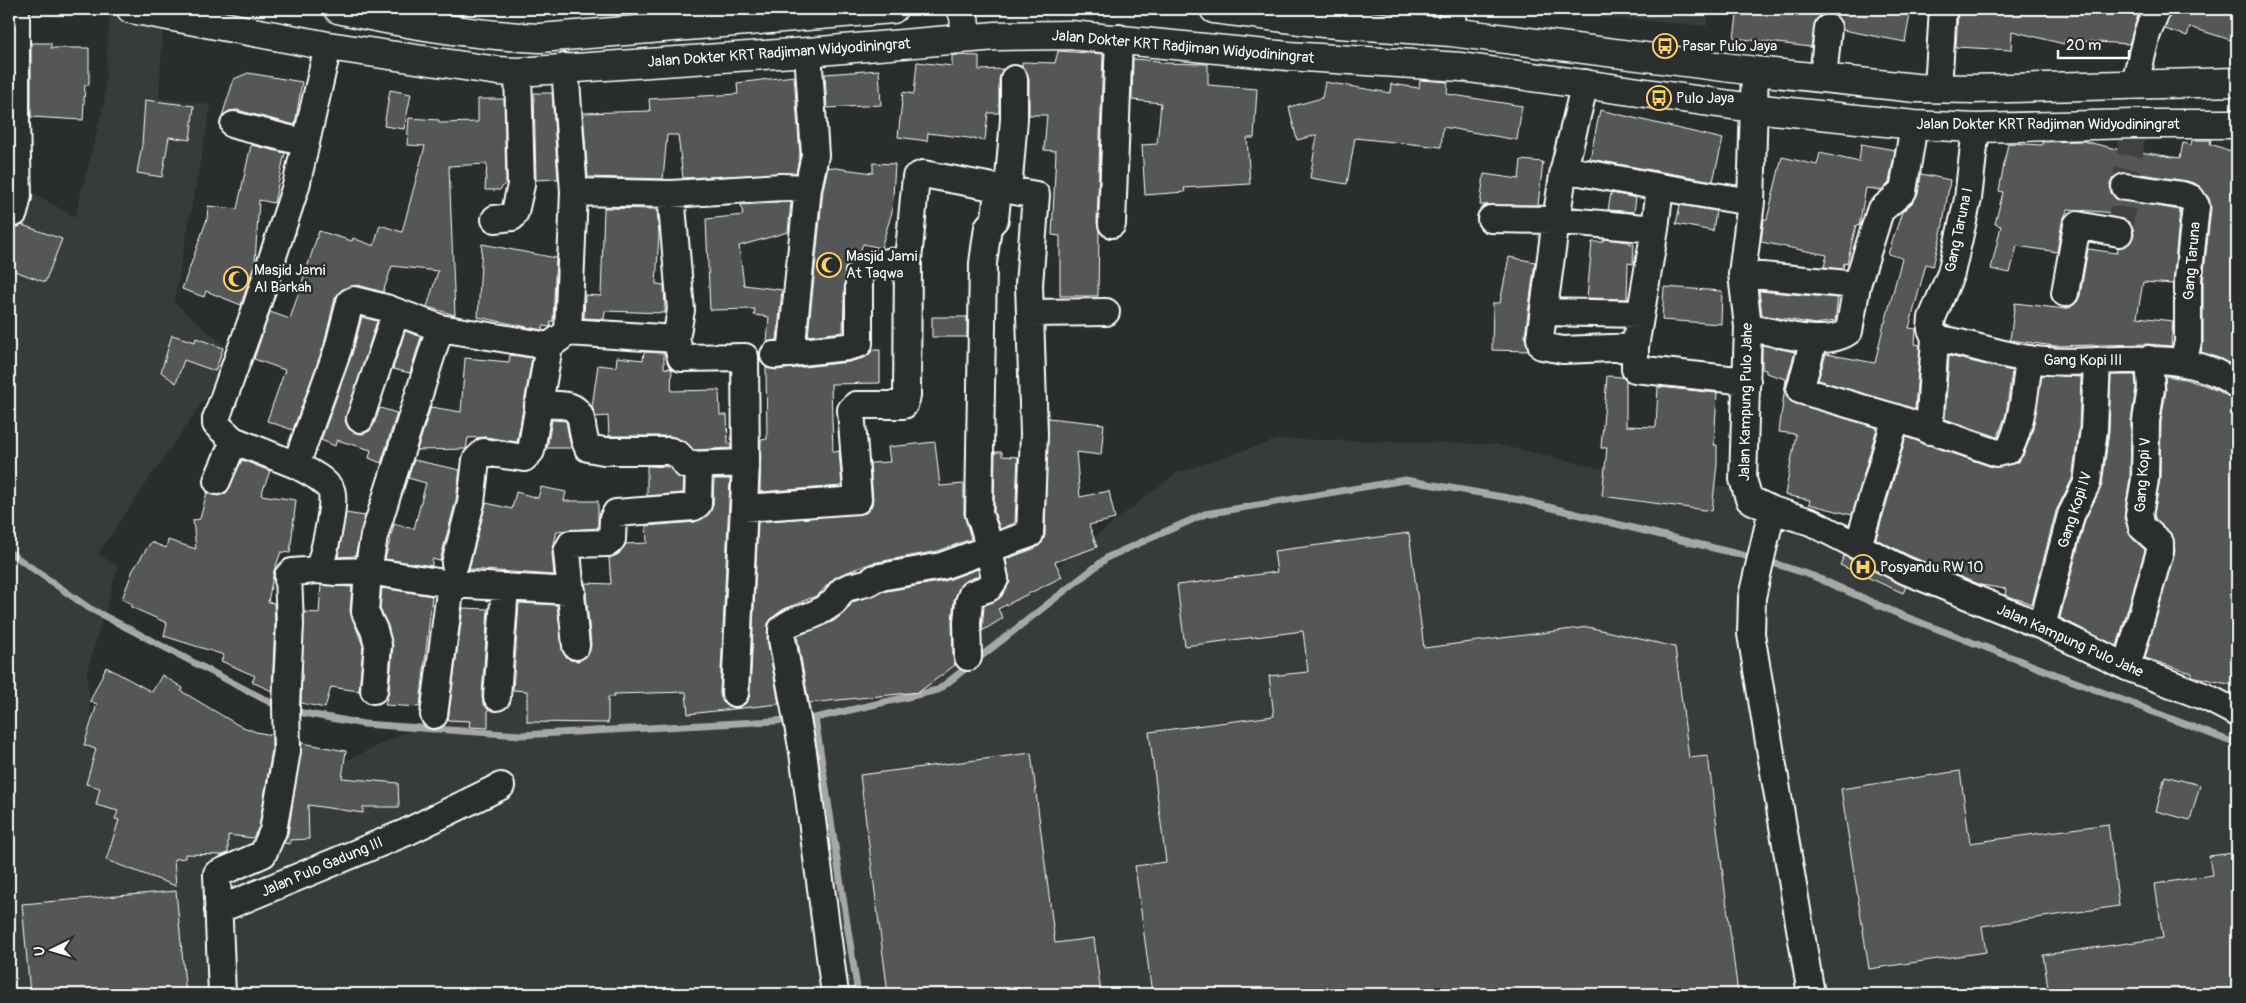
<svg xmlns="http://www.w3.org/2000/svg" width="2246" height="1003" font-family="Pangolin,sans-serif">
<rect width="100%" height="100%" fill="#2a2d2e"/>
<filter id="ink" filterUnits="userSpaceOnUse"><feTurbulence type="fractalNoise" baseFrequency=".02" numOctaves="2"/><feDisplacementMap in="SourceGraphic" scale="10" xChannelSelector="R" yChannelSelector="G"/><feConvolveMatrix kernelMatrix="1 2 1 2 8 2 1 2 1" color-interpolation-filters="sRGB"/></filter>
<g filter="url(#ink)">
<path fill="#373a3b" d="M 110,9 L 164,9 L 159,98 L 211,105 L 174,302 L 235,355 L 98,553 L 118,567 L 87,671 L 96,788 L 277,786 L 317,775 L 462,705 L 516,683 L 963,641 L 1176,473 L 1279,439 L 1495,444 L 1613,471 L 1759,492 L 2237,690 L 2237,994 L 9,994 L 9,179 L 75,217 L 104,103 Z
M 1553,9 L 1708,9 L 1707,26 L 1553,13 Z"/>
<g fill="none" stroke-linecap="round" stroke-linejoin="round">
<path stroke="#a6a7a7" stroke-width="7" d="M 9,552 L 89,608 L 281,708
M 292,711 L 364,724 L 521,735 L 791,720
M 815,718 L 858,994
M 802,719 L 815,718 L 938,690 L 1108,557 L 1205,514 L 1405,480 L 1520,500 L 1770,562 L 1813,576 L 1901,615 L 2237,744"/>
</g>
<path fill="#555758" stroke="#fff" d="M 1738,9 L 1911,9 L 1905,42 L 1843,30 L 1842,22 L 1837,16 L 1829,13 L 1821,15 L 1816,20 L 1811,47 L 1734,38 Z
M 1958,9 L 2120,9 L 2139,12 L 2129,44 L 2065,40 L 2064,44 L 2012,31 L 2011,50 L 1956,47 Z
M 2172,9 L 2237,9 L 2237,42 L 2190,27 L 2187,36 L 2165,29 Z
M 31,43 L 51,43 L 51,48 L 89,48 L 89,85 L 85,85 L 83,120 L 31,117 Z
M 1058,51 L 1103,54 L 1097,223 L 1099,231 L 1098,296 L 1060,296 L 1060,236 L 1052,235 L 1056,151 L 1044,150 L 1047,115 L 1029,115 L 1029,79 L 1027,72 L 1022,67 L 1022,62 L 1055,63 Z
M 952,55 L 979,56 L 979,70 L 1003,69 L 999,79 L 999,113 L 988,113 L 985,140 L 928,133 L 927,141 L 898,137 L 903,92 L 914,94 L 917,62 L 952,66 Z
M 1133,59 L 1159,61 L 1159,63 L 1208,64 L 1208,85 L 1257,89 L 1254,138 L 1247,138 L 1250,184 L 1184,188 L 1185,192 L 1145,195 L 1142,145 L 1157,144 L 1161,103 L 1132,100 Z
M 879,70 L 881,105 L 827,108 L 825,74 Z
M 248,73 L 302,82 L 295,125 L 237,110 L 229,111 L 222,116 L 234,79 Z
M 794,76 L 800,154 L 796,173 L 683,178 L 678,135 L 667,135 L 663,179 L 588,177 L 583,113 L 650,111 L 649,99 L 738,94 L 737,83 Z
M 1420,80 L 1448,82 L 1447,94 L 1522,106 L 1517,140 L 1443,127 L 1441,147 L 1355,138 L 1347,184 L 1310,178 L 1317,135 L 1297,140 L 1289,107 L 1322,98 L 1325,82 L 1390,93 L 1391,84 L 1419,88 Z
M 390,90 L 411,94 L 404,129 L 384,126 Z
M 534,93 L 552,93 L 558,179 L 536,180 Z
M 478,99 L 504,99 L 506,182 L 500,190 L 485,190 L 487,164 L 449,166 L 455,315 L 427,307 L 438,271 L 392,266 L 383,292 L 358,285 L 343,289 L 335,298 L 324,345 L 293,430 L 267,421 L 285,370 L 254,359 L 270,312 L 290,319 L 319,231 L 352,241 L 353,238 L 374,246 L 380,225 L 402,232 L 425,146 L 407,145 L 409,118 L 439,120 L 439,123 L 478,122 Z
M 145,100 L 194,106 L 190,140 L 169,137 L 162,177 L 137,173 L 142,145 Z
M 1600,110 L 1723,139 L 1713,181 L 1590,159 Z
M 2192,140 L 2211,140 L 2210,144 L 2237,153 L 2237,368 L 2221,359 L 2201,352 L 2203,342 L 2203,281 L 2211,208 L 2209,198 L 2196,184 L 2187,181 L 2127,172 L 2119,173 L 2113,178 L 2110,184 L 2111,193 L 2116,199 L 2180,210 L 2173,284 L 2143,282 L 2137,317 L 2173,321 L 2171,346 L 2148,344 L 2055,346 L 2010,340 L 2015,303 L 2065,309 L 2071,307 L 2077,302 L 2080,296 L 2088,249 L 2117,253 L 2118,248 L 2130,243 L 2134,235 L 2133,228 L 2124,219 L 2125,214 L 2068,209 L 2062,222 L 2057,252 L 2017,246 L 2010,273 L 1991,269 L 2001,226 L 1995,224 L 2003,192 L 1999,191 L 2008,143 L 2042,145 L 2042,142 L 2083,141 L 2133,153 L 2133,151 L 2180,158 L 2183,143 L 2191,145 Z
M 1861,144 L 1895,150 L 1889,183 L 1882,190 L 1866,188 L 1859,226 L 1856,225 L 1847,264 L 1844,263 L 1843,269 L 1824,267 L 1827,255 L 1761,242 L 1764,219 L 1767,219 L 1782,157 L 1817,165 L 1820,153 L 1859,162 Z
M 251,145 L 285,153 L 274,203 L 259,200 L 255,262 L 241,305 L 206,291 L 204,297 L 182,289 L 207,219 L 208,206 L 237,209 Z
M 1521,160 L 1543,162 L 1538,205 L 1480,205 L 1484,174 L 1519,179 Z
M 873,163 L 895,164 L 892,212 L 881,248 L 863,244 L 858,256 L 845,268 L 843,332 L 808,336 L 823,190 L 828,167 L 873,173 Z
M 1921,174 L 1950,180 L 1942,230 L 1933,266 L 1926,264 L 1909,328 L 1916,329 L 1915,344 L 1920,345 L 1915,409 L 1818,380 L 1826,354 L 1875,363 L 1884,323 L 1885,323 L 1902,258 L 1888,254 L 1902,212 L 1913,202 L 1918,194 Z
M 1611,193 L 1636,198 L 1634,212 L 1608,210 Z
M 791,202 L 788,232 L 739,246 L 744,285 L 782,290 L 777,340 L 767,342 L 769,317 L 754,315 L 755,309 L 710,310 L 706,219 L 743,215 L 741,205 Z
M 1680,205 L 1716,211 L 1713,231 L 1676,224 Z
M 604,208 L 657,209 L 659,234 L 656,284 L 664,285 L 665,313 L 605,311 L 604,319 L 584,318 L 585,295 L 601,296 Z
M 22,225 L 62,239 L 45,282 L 9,269 L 9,227 Z
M 1604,239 L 1630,242 L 1630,244 L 1634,244 L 1633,264 L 1628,263 L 1627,299 L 1587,298 L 1592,242 L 1603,242 Z
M 482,244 L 556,258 L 553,321 L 551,321 L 550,327 L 543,326 L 542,330 L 478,317 Z
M 1509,257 L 1535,262 L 1525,336 L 1528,351 L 1492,350 L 1493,303 L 1500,303 Z
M 1664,287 L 1722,291 L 1721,324 L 1662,320 Z
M 1759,291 L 1838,298 L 1835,321 L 1815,324 L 1762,315 Z
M 362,317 L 377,321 L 345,421 L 349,429 L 356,433 L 362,434 L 370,431 L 374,424 L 380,408 L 397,413 L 381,463 L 369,458 L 371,450 L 337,440 L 335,446 L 321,440 L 352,354 Z
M 932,317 L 967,317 L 967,337 L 932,337 Z
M 405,331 L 421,337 L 410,373 L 393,369 Z
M 172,335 L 195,342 L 196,338 L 223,348 L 215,371 L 184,360 L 176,383 L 161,372 Z
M 1762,345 L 1795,352 L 1785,387 L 1786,394 L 1790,401 L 1877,428 L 1852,515 L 1809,504 L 1810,500 L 1785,495 L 1796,434 L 1779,432 L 1786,379 L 1766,373 L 1766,370 L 1762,369 Z
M 873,350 L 880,350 L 880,383 L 831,384 L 833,452 L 839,451 L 842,486 L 760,492 L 761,440 L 767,439 L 766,367 L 776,370 L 849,362 L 863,358 Z
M 644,352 L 664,353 L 664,368 L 672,369 L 671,391 L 719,390 L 720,415 L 727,415 L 728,444 L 731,444 L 731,448 L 694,450 L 685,441 L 670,436 L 609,436 L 608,416 L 596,417 L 592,407 L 598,365 L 616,367 L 617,357 L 643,360 Z
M 510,355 L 532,358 L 517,442 L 486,437 L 468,438 L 466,449 L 417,450 L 431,407 L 461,412 L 465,358 L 509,362 Z
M 1949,356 L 2012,371 L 2006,414 L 1998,437 L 1945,419 Z
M 2042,375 L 2081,377 L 2079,428 L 2072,479 L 2056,511 L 2032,604 L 2005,595 L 2006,589 L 1980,585 L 1910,556 L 1876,539 L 1906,437 L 1992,467 L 2013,464 L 2023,456 L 2032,433 Z
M 2111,375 L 2135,375 L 2136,387 L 2131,421 L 2130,478 L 2124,518 L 2132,538 L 2145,550 L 2117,646 L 2060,618 L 2085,520 L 2102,485 L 2109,431 Z
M 1607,376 L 1622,377 L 1626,381 L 1626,426 L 1656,427 L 1658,387 L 1717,393 L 1714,445 L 1717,445 L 1717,464 L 1712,511 L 1602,496 L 1607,448 L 1601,448 Z
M 2165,376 L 2185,379 L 2207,386 L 2237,400 L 2232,435 L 2237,435 L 2237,686 L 2196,677 L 2192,676 L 2192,673 L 2145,658 L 2175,551 L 2173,537 L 2155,519 L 2154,514 L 2160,479 L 2161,422 L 2166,390 Z
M 1048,418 L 1104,424 L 1101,455 L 1076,452 L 1080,497 L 1109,491 L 1115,519 L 1089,525 L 1097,547 L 1055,562 L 1062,577 L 998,609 L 1003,618 L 982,631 L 984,606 L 1001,597 L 1010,582 L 1006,559 L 1036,548 L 1042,543 L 1045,535 Z
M 552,420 L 566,421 L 571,448 L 547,448 Z
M 935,442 L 940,486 L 964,484 L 964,514 L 971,539 L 938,551 L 872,563 L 842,574 L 833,579 L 818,595 L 784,609 L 773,617 L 768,623 L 767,639 L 779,704 L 688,714 L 686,692 L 614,694 L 614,697 L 608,697 L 608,723 L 527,722 L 527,691 L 513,690 L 519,603 L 557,605 L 564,654 L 570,660 L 578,661 L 584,658 L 589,653 L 591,645 L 585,583 L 611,584 L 609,558 L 619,554 L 625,544 L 647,543 L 646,526 L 695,522 L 707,516 L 713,505 L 714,479 L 730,479 L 720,693 L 722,700 L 727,706 L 735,708 L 742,706 L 748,701 L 750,694 L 758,522 L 866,513 L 871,507 L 873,499 L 870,463 L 890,462 L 888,447 Z
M 995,452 L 1002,452 L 1002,456 L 1018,457 L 1015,523 L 1000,529 L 994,512 Z
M 242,460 L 270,471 L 261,495 L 296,500 L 290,553 L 281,552 L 274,571 L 268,602 L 274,603 L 275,624 L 272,691 L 252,682 L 255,676 L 221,661 L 224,655 L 164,636 L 167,623 L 131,607 L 132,604 L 122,599 L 133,570 L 151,542 L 166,548 L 168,540 L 196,549 L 193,520 L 200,519 L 207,492 L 218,496 L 226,493 Z
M 414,460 L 460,470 L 456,500 L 440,561 L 432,559 L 432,566 L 385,559 L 394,524 L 414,529 L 426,483 L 408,478 Z
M 647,466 L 669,467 L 679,478 L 684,479 L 683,493 L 647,496 Z
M 541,487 L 566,492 L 564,501 L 598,501 L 598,528 L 557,531 L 552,553 L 554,575 L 469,569 L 486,503 L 512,509 L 516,492 L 538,498 Z
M 346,513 L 365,516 L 355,556 L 338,557 Z
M 1409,533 L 1424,648 L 1588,627 L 1675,647 L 1689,758 L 1708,756 L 1738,994 L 1152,994 L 1135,866 L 1166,862 L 1149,732 L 1274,716 L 1269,676 L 1308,672 L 1303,631 L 1185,646 L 1177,585 L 1277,572 L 1274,551 Z
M 1844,556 L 1906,587 L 1903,593 L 1840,565 Z
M 978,569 L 979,576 L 962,583 L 954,600 L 952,622 L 953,657 L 955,665 L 919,692 L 809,703 L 797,636 L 834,621 L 845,612 L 853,602 L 881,592 L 945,581 Z
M 321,585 L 352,587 L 350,611 L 363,646 L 359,691 L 331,687 L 325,708 L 301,703 L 304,612 L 319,613 Z
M 382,588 L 432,596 L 420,707 L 385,705 L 389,691 L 393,646 L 388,626 L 380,609 Z
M 463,608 L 488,609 L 482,696 L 483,703 L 488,709 L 488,728 L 469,727 L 470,721 L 448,720 Z
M 106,667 L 152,692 L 162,675 L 183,688 L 181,691 L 238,725 L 256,732 L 272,735 L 272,750 L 259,827 L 253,838 L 228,835 L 228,853 L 223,855 L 185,854 L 185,858 L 174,859 L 176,886 L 106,860 L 119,820 L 115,819 L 118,811 L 96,805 L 100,788 L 86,784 L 96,749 L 84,745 L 97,704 L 90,701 Z
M 302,743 L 346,751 L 342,778 L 398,783 L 399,807 L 363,807 L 363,813 L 308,805 L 309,839 L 290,840 L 290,844 L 284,843 L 288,834 Z
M 1031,753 L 1055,943 L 1094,938 L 1101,994 L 888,994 L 860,775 Z
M 1960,771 L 1970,843 L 2108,824 L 2119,906 L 1982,926 L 1986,952 L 1869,969 L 1841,789 Z
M 2165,776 L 2200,785 L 2190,820 L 2156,811 Z
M 2233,853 L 2237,884 L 2237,994 L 2049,994 L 2043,955 L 2163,938 L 2155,884 L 2212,875 L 2209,856 Z
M 176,891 L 186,994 L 30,994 L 22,904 Z"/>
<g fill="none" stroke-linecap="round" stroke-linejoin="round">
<path stroke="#3f4243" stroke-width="26" stroke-dasharray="26 13" stroke-linecap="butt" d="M 1828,28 L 1830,9
M 2119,233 L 2134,124"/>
<defs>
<path id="street" d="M 1451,32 L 1453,9
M 1755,71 L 1751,202 L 1742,274 L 1748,327 L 1743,479 L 1749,499 L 1772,510 L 1811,522 L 1904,570 L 2042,626 L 2127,667 L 2208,698 L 2237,713
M 1823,78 L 1828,28
M 1585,83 L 1564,169 L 1556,220 L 1655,229 L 1635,347 L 1635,369 L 1747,381
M 2135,83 L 2147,34 L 2157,9
M 1938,88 L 1943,9
M 234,125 L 306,143
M 1976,128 L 1968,199 L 1951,273 L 1932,318 L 1931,329 L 1935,338 C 1967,343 1997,354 2028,359 C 2098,370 2176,341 2237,385
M 1564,169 L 1660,187
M 2125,187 L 2182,195 L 2191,198 L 2196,206 L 2188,280 L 2188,342 L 2183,362
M 1008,191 L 1014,119 L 1014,79
M 574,192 L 671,194 L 782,187 L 808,188
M 14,213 L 18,196 L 16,121 L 16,9
M 495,219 L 512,217 L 515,212 L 521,185 L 518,72
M 1491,219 L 1556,220 L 1540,338 L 1542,346 L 1563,350 L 1635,347
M 1112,224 L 1119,38
M 1655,229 L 1660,187 L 1751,202
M 1742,274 L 1857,285
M 2065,293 L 2077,225 L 2119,233
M 1544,312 L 1640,314
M 1030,313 L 1106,312
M 1748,327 C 1775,332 1826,349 1849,331 L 1857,285 L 1880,211 L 1903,191 L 1914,125
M 568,332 L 676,339 L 681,310 L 671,194
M 676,339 L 681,358 L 745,357 L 746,463 L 735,693
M 1814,339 L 1800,390 L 1896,418 L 1997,453 L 2009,450 C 2023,422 2025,390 2029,359
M 791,354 L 808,188 L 815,155 L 808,52
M 774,355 L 847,347 L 859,344 L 859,274 C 872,261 890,262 908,260 L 916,177 L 923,174 L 1036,195 L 1029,285 L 1034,434 L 1030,534 L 942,566 L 875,578 C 865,587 854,583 843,590 C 839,593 837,599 834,602 C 829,606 822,610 817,613 C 803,620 794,618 782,629 L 782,639 L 803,752 L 835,994
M 538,405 C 557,405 580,400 582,425 C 583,434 584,440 588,448 L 604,451 L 670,451 L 679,455 L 686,465 L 746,463
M 360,419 L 396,312
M 1929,431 L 1935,338
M 233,440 L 296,465 L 338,349 L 350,302 L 354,300 L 386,308 L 440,328 L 549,346
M 217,481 L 233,443 L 233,440 L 216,424 L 216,419 L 254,314 L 296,186 L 328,46
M 744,508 L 858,500 L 851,410 L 856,405 L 904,405 L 907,396 L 908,260
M 1772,510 L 1752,597 L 1751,634 L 1811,994
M 1858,546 L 1896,418
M 455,564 L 471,503 L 476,460 L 484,452 L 524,458 L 531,451 L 549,346 L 568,332 L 574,192 L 565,67
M 318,570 L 336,572 L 368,571 L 451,584 L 572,591
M 2042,626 L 2071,515 L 2087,483 L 2094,429 L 2097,361
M 576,646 L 567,552 L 571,544 L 608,543 L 612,539 L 613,519 L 616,513 L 694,507 L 698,504 L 699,466
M 968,657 L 967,622 L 969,602 L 972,594 L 989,588 L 995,579 L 985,531 L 979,514 L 983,263 L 988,227 L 995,219 L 998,189
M 2127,667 L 2160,551 L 2160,543 L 2142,527 L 2139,515 L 2145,479 L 2146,421 L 2151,388 L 2149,359
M 374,690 L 378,645 L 374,630 L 365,612 L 368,571 L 374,536 L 440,328
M 497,697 L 505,587
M 434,715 L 451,584
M 218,910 L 407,832 L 501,786
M 222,994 L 217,874 L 263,854 L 273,831 L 287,751 L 286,705 L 290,624 L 288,576 L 292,572 L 318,570 C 323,558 337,501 331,490 C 323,478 309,472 296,465"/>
<path id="primary" d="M 131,9 L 328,46 L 498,71 L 518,72 L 808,52 L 996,36 L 1070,35 L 1288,56 L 1461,67 L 1753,108 L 1914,125 L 1976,128 L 2134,124 L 2237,124
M 338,9 C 405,24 471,35 540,38 L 893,9
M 1214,9 L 1324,23 L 1451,32 L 1755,71 L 1916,88 L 1973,89 L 2237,82
M 959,39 C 965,29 967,20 961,9"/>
</defs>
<use href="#street" stroke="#fff" stroke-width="30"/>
<use href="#primary" stroke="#fff" stroke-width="31"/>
<use href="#street" stroke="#2a2d2e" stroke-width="26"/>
<use href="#primary" stroke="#2a2d2e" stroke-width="28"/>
</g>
</g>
<defs>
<symbol id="bus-ring" viewBox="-11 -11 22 22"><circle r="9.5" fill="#2a2d2e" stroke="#ffd166" stroke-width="1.5"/><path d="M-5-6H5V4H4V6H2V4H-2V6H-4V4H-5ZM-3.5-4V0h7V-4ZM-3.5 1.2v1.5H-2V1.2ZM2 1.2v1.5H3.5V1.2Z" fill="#ffd166"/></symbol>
<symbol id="mosque-ring" viewBox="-11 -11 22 22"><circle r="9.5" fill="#2a2d2e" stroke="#ffd166" stroke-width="1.5"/><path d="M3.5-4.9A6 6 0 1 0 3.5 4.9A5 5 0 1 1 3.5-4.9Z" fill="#ffd166"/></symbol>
<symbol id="hospital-ring" viewBox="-11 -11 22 22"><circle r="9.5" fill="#2a2d2e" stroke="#ffd166" stroke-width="1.5"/><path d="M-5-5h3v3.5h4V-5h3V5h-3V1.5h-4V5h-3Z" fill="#ffd166"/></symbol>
</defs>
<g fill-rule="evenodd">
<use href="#bus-ring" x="1651" y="32" width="28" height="28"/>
<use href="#bus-ring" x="1645" y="84" width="28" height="28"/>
<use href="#mosque-ring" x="815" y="251" width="28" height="28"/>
<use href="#mosque-ring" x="222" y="265" width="28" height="28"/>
<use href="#hospital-ring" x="1849" y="553" width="28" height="28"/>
</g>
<g text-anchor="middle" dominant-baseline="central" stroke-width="5" stroke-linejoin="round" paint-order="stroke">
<g font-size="15" fill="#fff" stroke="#2a2d2e" text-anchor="start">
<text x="1682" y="46">Pasar Pulo Jaya</text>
<text x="1676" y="98">Pulo Jaya</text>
<text x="846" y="256">Masjid Jami<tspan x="846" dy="17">At Taqwa</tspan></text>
<text x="254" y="270">Masjid Jami<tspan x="254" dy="17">Al Barkah</tspan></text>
<text x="1880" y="567">Posyandu RW 10</text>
</g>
<g font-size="15" fill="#fff" stroke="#2a2d2e">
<text transform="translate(1183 47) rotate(5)">Jalan Dokter KRT Radjiman Widyodiningrat</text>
<text transform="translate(779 53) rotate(-4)">Jalan Dokter KRT Radjiman Widyodiningrat</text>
<text x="2048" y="124">Jalan Dokter KRT Radjiman Widyodiningrat</text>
<text transform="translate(1959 230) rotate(-78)">Gang Taruna I</text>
<text transform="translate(2192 261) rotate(-85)">Gang Taruna</text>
<text x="2083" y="360">Gang Kopi III</text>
<text transform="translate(1746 402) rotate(-89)">Jalan Kampung Pulo Jahe</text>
<text transform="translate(2143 475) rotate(-86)">Gang Kopi V</text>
<text transform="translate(2075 510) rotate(-72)">Gang Kopi IV</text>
<text transform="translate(2070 641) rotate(24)">Jalan Kampung Pulo Jahe</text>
<text transform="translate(322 867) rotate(-23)">Jalan Pulo Gadung III</text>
</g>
</g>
<rect width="2246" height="1003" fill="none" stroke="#2a2d2e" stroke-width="30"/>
<rect x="15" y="15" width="2216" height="973" fill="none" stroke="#fff" stroke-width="2" filter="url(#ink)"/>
<g transform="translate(52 950) rotate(265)" stroke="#2a2d2e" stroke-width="4" paint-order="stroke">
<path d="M0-4L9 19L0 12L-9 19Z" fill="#ffffff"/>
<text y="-8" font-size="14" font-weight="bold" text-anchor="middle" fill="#ffffff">U</text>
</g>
<path d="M2058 50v8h71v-8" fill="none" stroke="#ffffff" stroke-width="2.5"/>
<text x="2066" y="50" font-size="15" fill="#ffffff" stroke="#2a2d2e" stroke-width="4" paint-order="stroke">20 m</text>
</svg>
